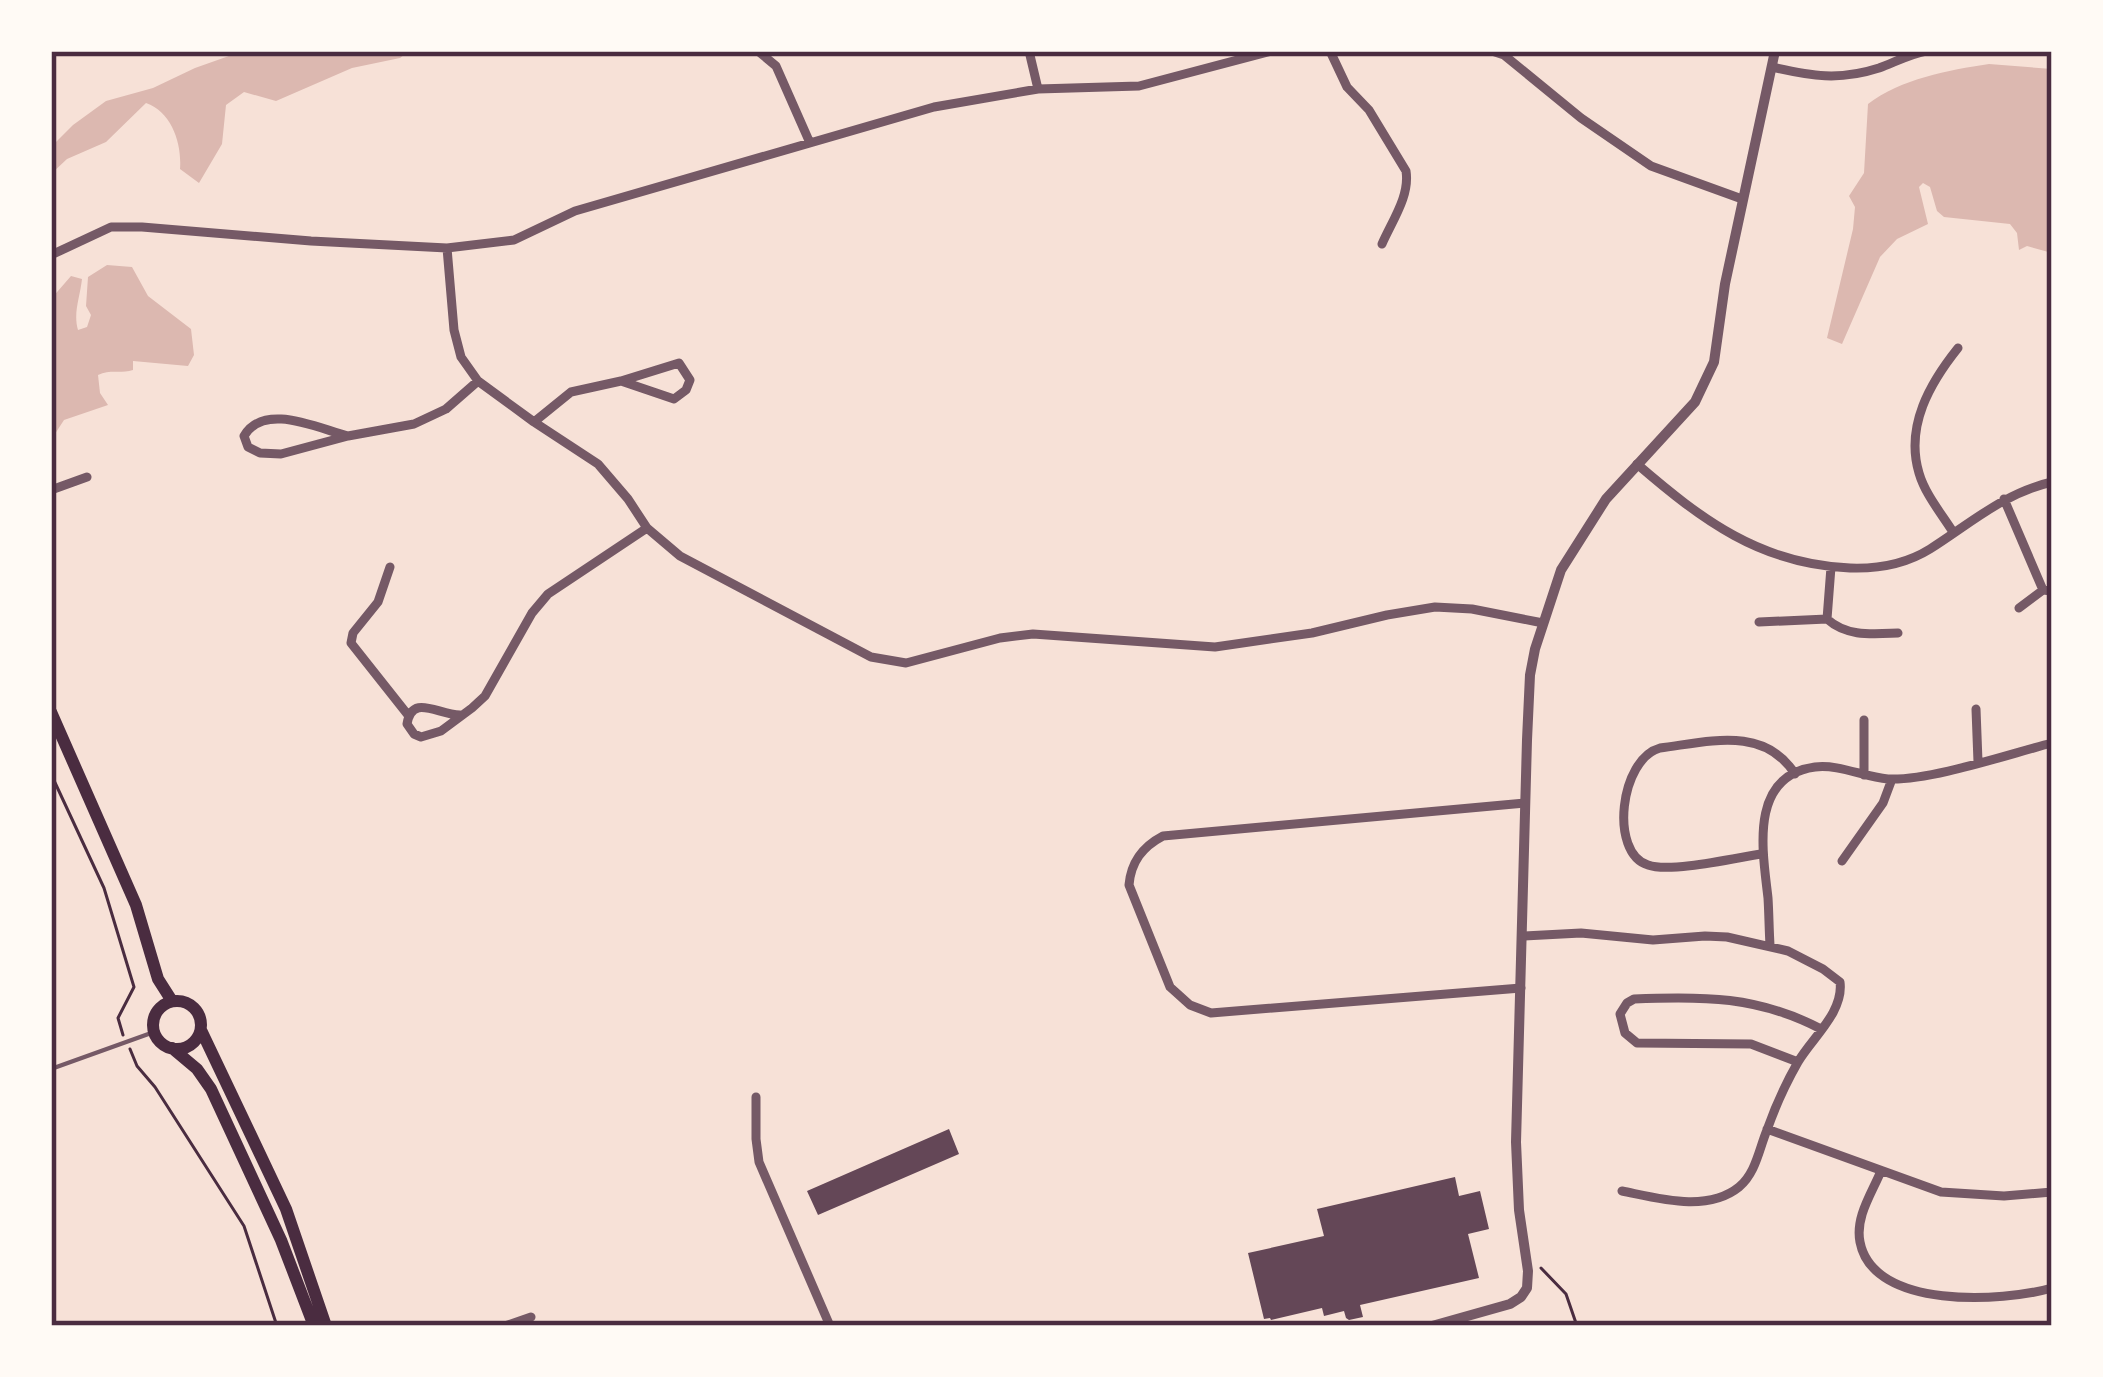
<svg xmlns="http://www.w3.org/2000/svg" width="2103" height="1377" font-family="'PT Sans',sans-serif">
<rect width="100%" height="100%" fill="#f7e1d7"/>
<path fill="#dcb8b0" d="M 243,51 L 409,51 L 400,58 L 352,68 L 276,101 L 244,92 L 226,105 L 222,144 L 199,183 L 180,169 C 182,144 172,112 146,103 L 106,142 L 67,159 L 51,174 L 51,147 L 73,125 L 106,101 L 153,88 L 195,68 Z
M 1989,64 L 2052,69 L 2052,253 L 2027,246 L 2019,250 L 2017,233 L 2010,224 L 1944,217 L 1937,211 L 1930,187 L 1923,183 L 1919,187 L 1928,224 L 1897,239 L 1880,257 L 1842,344 L 1827,338 L 1853,229 L 1855,207 L 1849,196 L 1864,173 L 1868,104 C 1901,79 1948,70 1989,64 Z
M 107,265 L 132,267 L 148,296 L 191,329 L 194,355 L 188,366 L 133,361 L 133,370 C 120,374 110,369 98,375 L 100,393 L 108,405 L 64,420 L 51,440 L 51,299 L 71,276 L 82,279 C 80,297 73,313 78,330 L 87,327 L 91,315 L 86,306 L 88,277 Z"/>
<path fill="#644757" d="M 949,1129 L 959,1154 L 818,1215 L 807,1191 Z
M 1455,1177 L 1459,1196 L 1480,1191 L 1489,1229 L 1468,1234 L 1479,1278 L 1360,1305 L 1363,1317 L 1349,1320 L 1346,1318 L 1344,1311 L 1324,1316 L 1322,1308 L 1271,1320 L 1270,1318 L 1264,1319 L 1248,1253 L 1324,1236 L 1317,1209 Z"/>
<g fill="none" stroke-linecap="round" stroke-linejoin="round">
<path stroke="#4a2c40" stroke-width="3" d="M 51,774 L 104,888 L 134,987 L 118,1018 L 123,1035
M 130,1049 L 137,1066 L 155,1087 L 244,1226 L 277,1326
M 1541,1268 L 1566,1294 L 1577,1326"/>
<path stroke="#755966" stroke-width="4.5" d="M 51,1069 L 154,1032"/>
<path stroke="#755966" stroke-width="9" d="M 758,51 L 776,66 L 810,143
M 1029,51 L 1038,89
M 1330,51 L 1347,87 L 1369,110 L 1406,171 C 1410,196 1392,221 1382,244
M 1492,51 L 1504,55 L 1581,118 L 1651,166 L 1742,199
M 1772,67 C 1811,76 1839,81 1879,68 C 1895,62 1910,54 1926,51
M 447,248 L 454,330 L 461,357 L 478,381 L 534,422 L 598,464 L 628,499 L 647,528 L 680,556 L 871,657 L 906,663 L 1000,638 L 1033,634 L 1215,647 L 1312,633 L 1387,615 L 1435,607 L 1472,609 L 1543,623
M 51,255 L 111,227 L 142,227 L 311,241 L 447,248 L 514,240 L 575,211 L 934,107 L 1038,89 L 1139,86 L 1271,51
M 534,422 L 571,392 L 621,381 L 679,363 L 690,380 L 686,390 L 674,399 L 621,381
M 348,436 C 317,428 264,402 244,436 L 248,447 L 260,453 L 281,454 L 348,436 L 414,424 L 446,409 L 478,381
M 1637,464 C 1702,520 1760,564 1850,568 C 1878,569 1906,564 1930,549 C 1971,523 2004,493 2052,482
M 51,490 L 87,477
M 2004,499 L 2043,590
M 1953,532 C 1941,513 1925,494 1919,473 C 1905,426 1930,383 1958,348
M 390,567 L 378,602 L 353,633 L 351,643 L 408,715
M 2019,608 L 2043,590 L 2052,591
M 1827,619 L 1831,567
M 1759,622 L 1827,619 C 1847,637 1872,634 1898,633
M 1976,709 L 1978,762
M 460,715 C 438,715 412,693 407,724 L 414,734 L 421,737 L 441,731 L 472,708 L 485,696 L 532,613 L 548,594 L 647,528
M 1864,775 L 1864,720
M 1761,854 C 1735,858 1670,873 1648,865 C 1609,853 1620,759 1660,748 C 1708,742 1764,725 1795,774
M 1842,861 L 1883,803 L 1892,779
M 1524,936 L 1581,933 L 1653,940 L 1705,936 L 1727,937 L 1788,951 L 1823,969 L 1840,982 C 1844,1012 1812,1038 1798,1062 C 1786,1083 1775,1107 1767,1130 C 1759,1149 1756,1173 1739,1187 C 1707,1213 1657,1198 1622,1191
M 1770,945 C 1769,929 1769,914 1768,898 C 1763,853 1748,776 1815,767 C 1839,764 1864,777 1888,779 C 1930,781 2009,754 2052,743
M 1521,988 L 1211,1013 L 1190,1005 L 1170,987 L 1129,885 C 1131,862 1142,847 1163,836 L 1525,803
M 1798,1062 L 1751,1044 L 1637,1043 L 1625,1033 L 1620,1014 L 1627,1003 L 1634,999 C 1703,996 1758,996 1821,1029
M 756,1097 L 756,1139 L 759,1162 L 830,1326
M 1767,1129 L 1941,1192 L 2004,1196 L 2052,1192
M 1881,1171 C 1872,1193 1855,1217 1860,1242 C 1873,1310 2003,1302 2052,1288
M 505,1326 L 531,1317"/>
<path stroke="#755966" stroke-width="10" d="M 1432,1326 L 1510,1304 L 1521,1297 L 1527,1288 L 1528,1271 L 1519,1210 L 1516,1142 L 1527,740 L 1530,675 L 1535,649 L 1561,570 L 1606,499 L 1695,402 L 1714,362 L 1725,284 L 1775,51"/>
<path stroke="#4a2c40" stroke-width="12" d="M 51,712 L 136,905 L 158,979 L 172,1001
M153 1025a24 24 0 1 1 48 0a24 24 0 1 1-48 0Z
M 201,1030 L 286,1209 L 326,1326
M 172,1048 L 197,1069 L 211,1089 L 281,1240 L 314,1326"/>
</g>
<rect width="2103" height="1377" fill="none" stroke="#fffaf5" stroke-width="108"/>
<rect x="54" y="54" width="1995" height="1269" fill="none" stroke="#4a2c40" stroke-width="4.5"/>
</svg>
